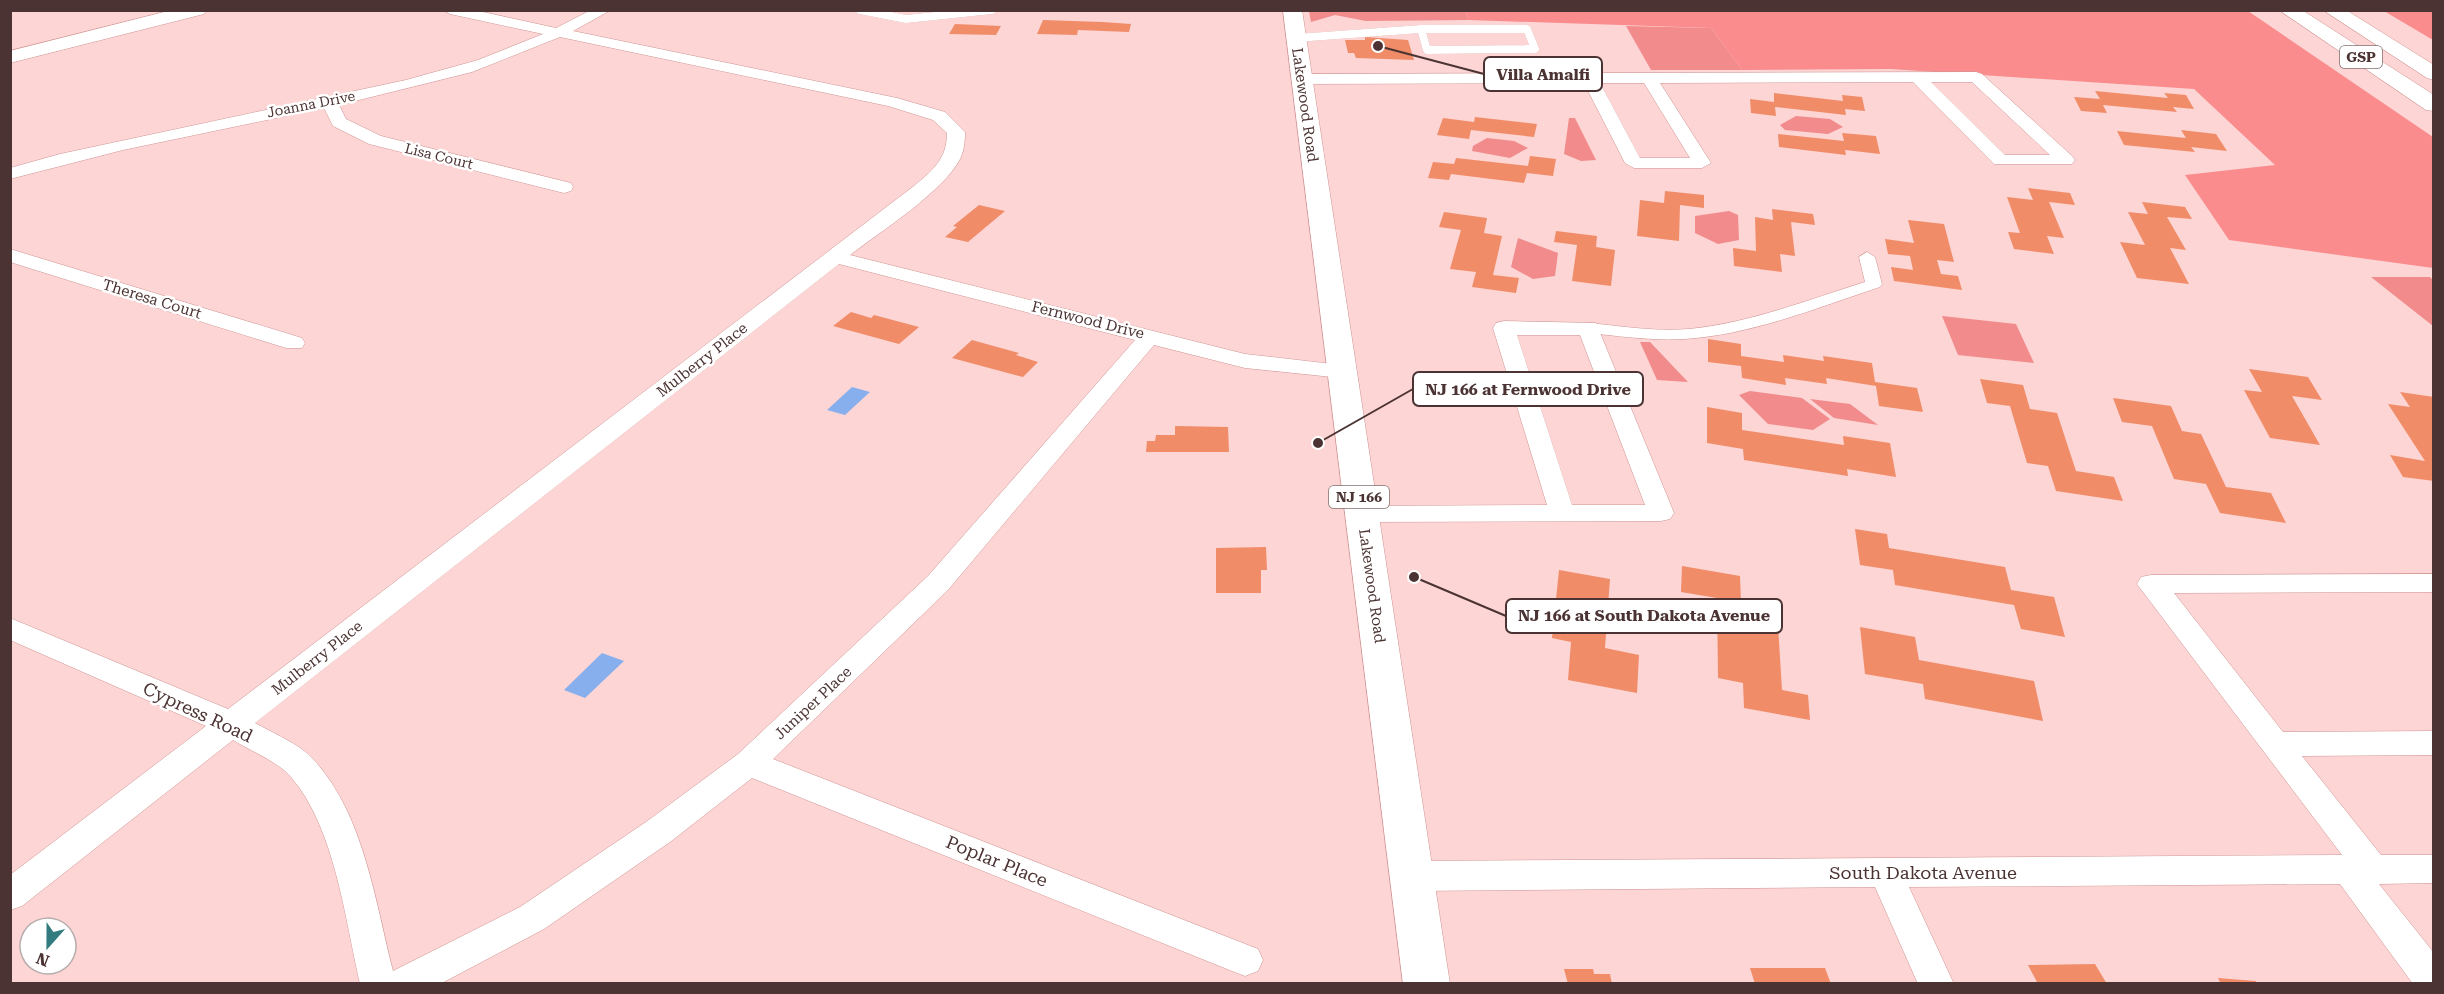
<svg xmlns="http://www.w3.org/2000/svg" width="2444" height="994" font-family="'Roboto Serif',serif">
<rect width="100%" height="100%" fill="#fcd5d4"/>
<path fill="#f28b8c" d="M 1309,11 L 1465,11 L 1469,20 L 1366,21 L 1335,15 L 1311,22 Z
M 1626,26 L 1711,28 L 1742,70 L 1651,70 Z
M 1796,116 L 1830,119 L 1843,127 L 1828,134 L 1785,130 L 1780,125 Z
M 1569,118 L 1575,118 L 1596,160 L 1581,161 L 1564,154 Z
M 1487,138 L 1514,141 L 1528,148 L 1510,158 L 1472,151 L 1473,146 Z
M 1729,211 L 1738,215 L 1739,240 L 1718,244 L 1695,233 L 1695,216 Z
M 1518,238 L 1558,253 L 1555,276 L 1533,279 L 1511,267 Z
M 2371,277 L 2430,277 L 2433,280 L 2433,326 Z
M 1942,316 L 2016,324 L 2034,363 L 1958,355 Z
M 1640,342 L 1650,342 L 1688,382 L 1657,380 Z
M 1750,391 L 1802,398 L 1830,419 L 1813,430 L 1768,424 L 1739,395 Z
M 1810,399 L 1850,404 L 1878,425 L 1834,418 Z"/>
<path fill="#fa8c8e" d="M 1465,11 L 2248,11 L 2433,137 L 2433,268 L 2229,240 L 2185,175 L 2275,165 L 2194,89 L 1890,69 L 1742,70 L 1711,28 L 1469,20 Z
M 2384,11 L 2433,11 L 2433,40 Z"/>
<path fill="#88afed" d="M 852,387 L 870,392 L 845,415 L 827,410 Z
M 602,653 L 624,661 L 585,698 L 564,690 Z"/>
<path fill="#f18c69" d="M 1043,20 L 1102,22 L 1131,24 L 1129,32 L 1078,30 L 1077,35 L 1037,34 Z
M 955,24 L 1001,26 L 996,35 L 949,34 Z
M 1365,37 L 1408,40 L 1414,60 L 1356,58 L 1354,53 L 1348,53 L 1345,40 L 1365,40 Z
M 2095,91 L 2168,98 L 2164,93 L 2186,95 L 2194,109 L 2173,107 L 2177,112 L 2103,105 L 2107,113 L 2081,111 L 2074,97 L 2100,99 Z
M 1774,93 L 1843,101 L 1842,95 L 1862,97 L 1865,111 L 1845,109 L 1846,115 L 1775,107 L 1776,116 L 1751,113 L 1750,99 L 1774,102 Z
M 1475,117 L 1537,124 L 1534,137 L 1471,130 L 1469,139 L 1437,135 L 1443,118 L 1474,122 Z
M 2181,130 L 2216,134 L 2227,151 L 2191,147 L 2195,152 L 2124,145 L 2117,131 L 2186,138 Z
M 1842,133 L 1876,136 L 1880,154 L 1845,150 L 1846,155 L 1779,147 L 1778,134 L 1844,141 Z
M 1530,156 L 1556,159 L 1553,176 L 1527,173 L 1524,183 L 1451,174 L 1449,180 L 1428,178 L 1433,162 L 1454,164 L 1456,158 L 1528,166 Z
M 2028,188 L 2070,193 L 2075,205 L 2049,202 L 2064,238 L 2047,236 L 2054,254 L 2014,249 L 2008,232 L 2020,233 L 2007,197 L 2033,200 Z
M 1665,191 L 1704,195 L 1704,208 L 1680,205 L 1679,241 L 1637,236 L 1640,200 L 1664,203 Z
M 2142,202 L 2185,207 L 2192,219 L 2167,217 L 2186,250 L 2170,248 L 2189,284 L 2137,278 L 2120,242 L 2145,245 L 2128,212 L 2148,214 Z
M 979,205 L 1005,211 L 968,242 L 945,237 L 957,227 L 953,226 Z
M 1772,209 L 1813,214 L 1815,225 L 1791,222 L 1795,256 L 1780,254 L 1782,272 L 1734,266 L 1733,248 L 1756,251 L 1755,217 L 1773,220 Z
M 1444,212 L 1487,218 L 1484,233 L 1502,236 L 1493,275 L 1519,278 L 1516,293 L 1472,287 L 1476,272 L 1450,269 L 1461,230 L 1439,227 Z
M 1908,220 L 1944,224 L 1954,262 L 1937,260 L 1941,274 L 1958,276 L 1962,290 L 1894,281 L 1891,267 L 1913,270 L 1910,256 L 1888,254 L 1885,239 L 1914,243 Z
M 1556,231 L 1597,236 L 1596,247 L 1615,250 L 1611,286 L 1572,281 L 1577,245 L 1554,242 Z
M 851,312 L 871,318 L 874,315 L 919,327 L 899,344 L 833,326 Z
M 1708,339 L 1741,344 L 1741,356 L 1784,362 L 1783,355 L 1824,361 L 1823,356 L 1872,363 L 1875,382 L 1917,388 L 1923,412 L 1879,406 L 1876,386 L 1826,378 L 1827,384 L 1785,378 L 1786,385 L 1742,378 L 1741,366 L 1708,362 Z
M 972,340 L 1019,353 L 1016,355 L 1038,362 L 1023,377 L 952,358 Z
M 2249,369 L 2308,377 L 2322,400 L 2292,396 L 2320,445 L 2270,438 L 2244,390 L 2262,392 Z
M 1980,379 L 2023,385 L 2030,409 L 2057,413 L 2076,471 L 2114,477 L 2123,501 L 2056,491 L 2048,466 L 2027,463 L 2010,406 L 1987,403 Z
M 2400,392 L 2434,397 L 2434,481 L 2403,477 L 2390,455 L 2425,461 L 2388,404 L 2410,407 Z
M 2113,398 L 2171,406 L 2182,431 L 2201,434 L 2226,487 L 2271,493 L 2286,523 L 2220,513 L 2206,484 L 2174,479 L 2152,426 L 2122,422 Z
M 1707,407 L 1742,413 L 1742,430 L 1844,445 L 1843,436 L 1890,443 L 1896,477 L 1847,469 L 1848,476 L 1744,460 L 1743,449 L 1707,443 Z
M 1175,426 L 1228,427 L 1229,452 L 1146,452 L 1147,441 L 1155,441 L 1156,435 L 1175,435 Z
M 1855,529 L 1887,534 L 1889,548 L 2005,567 L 2011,590 L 2054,597 L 2065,637 L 2021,629 L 2014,605 L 1895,585 L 1893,570 L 1860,565 Z
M 1266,547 L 1267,570 L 1261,570 L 1261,593 L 1216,593 L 1216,548 Z
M 1682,566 L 1740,576 L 1741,603 L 1777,609 L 1782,690 L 1808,695 L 1810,720 L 1744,708 L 1743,683 L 1718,678 L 1717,598 L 1681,592 Z
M 1559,570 L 1610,579 L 1605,648 L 1639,655 L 1637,693 L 1568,680 L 1571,642 L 1552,638 Z
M 1860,627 L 1915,637 L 1919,660 L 2034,681 L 2043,721 L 1925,699 L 1923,684 L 1865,674 Z
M 2095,964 L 2107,984 L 2038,984 L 2028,965 Z
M 1750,968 L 1825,968 L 1831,984 L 1755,984 Z
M 1564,969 L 1593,969 L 1594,974 L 1610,974 L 1612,984 L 1568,984 Z
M 2218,978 L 2256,981 L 2257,984 L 2221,984 Z"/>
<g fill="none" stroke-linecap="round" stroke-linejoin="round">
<defs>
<path id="service" d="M 860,10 L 906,19 L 992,10
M 1421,29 L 1527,29 L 1535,49 L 1427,50 Z
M 1296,38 L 1421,29"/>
<path id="pedestrian" d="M 1867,252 L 1875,257 L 1882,284 L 1880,287 C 1816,308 1751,335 1684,339 C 1652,341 1620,336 1588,333 L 1580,328 L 1588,323 C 1621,326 1655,332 1689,329 C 1749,323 1808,300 1865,282 L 1859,257 Z"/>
<path id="minor" d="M 443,10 L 474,10 L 556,28 L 591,10 L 611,10 L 573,31 L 897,98 L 945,112 L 965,132 C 965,142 964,151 960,159 C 944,191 880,232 850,255 L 1245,354 L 1350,366 L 1353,371 L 1350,376 L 1342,378 L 1245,368 L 1154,345 L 948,590 L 773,759 L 1258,949 L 1263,960 L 1258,971 L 1245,976 L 1232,971 L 752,778 L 670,842 L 544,929 L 440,984 L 360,984 C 345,919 335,828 291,777 C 280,763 249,750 233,740 L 22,906 L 10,910 L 10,875 L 206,726 L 10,640 L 10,618 L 228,709 L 914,186 C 933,170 947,159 947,133 L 933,120 L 888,106 L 560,37 L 472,72 L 339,105 L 346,119 L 381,136 L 571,183 L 573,187 L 571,191 L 564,193 L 369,144 L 333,126 L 324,108 L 123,150 L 10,179 L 10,168 L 60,154 L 406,80 L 478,60 L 543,34 L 450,14 ZM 839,264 L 1135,340 L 928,576 L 738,754 L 646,822 L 520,907 L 393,971 C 375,901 364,814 313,759 C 301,745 271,732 255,723 Z
M 1976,72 L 1982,74 L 2072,156 L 2075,160 L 2072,164 L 1994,164 L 1913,82 L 1660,83 L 1711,163 L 1702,168 L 1634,168 L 1625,163 L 1584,83 L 1302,84 L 1294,79 L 1302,74 ZM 1931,82 L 1972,82 L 2050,155 L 2005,155 ZM 1600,83 L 1644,83 L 1690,158 L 1640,158 Z
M 10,249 L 302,338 L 305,343 L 302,348 L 286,348 L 10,262 Z
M 1504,321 L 1596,323 L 1674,513 L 1670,519 L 1661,521 L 1362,522 L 1353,520 L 1349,514 L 1353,508 L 1362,506 L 1547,505 L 1493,328 L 1496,323 ZM 1517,335 L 1580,335 L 1645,505 L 1572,505 Z
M 2434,574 L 2434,592 L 2174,593 L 2283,732 L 2434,731 L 2434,755 L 2302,756 L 2381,855 L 2434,855 L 2434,883 L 2379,884 L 2434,953 L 2434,984 L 2413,984 L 2340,884 L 1909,887 L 1954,984 L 1918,984 L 1875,887 L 1412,891 L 1400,886 L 1395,876 L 1400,866 L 1412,861 L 2342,855 L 2137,584 L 2141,577 L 2151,575 Z"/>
<path id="secondary" d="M 172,10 L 206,10 L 204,14 L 10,63 L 10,51 Z"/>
<path id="primary" d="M 1283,10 L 1302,10 L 1450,984 L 1403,984 Z"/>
<path id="motorway" d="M 2279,10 L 2302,10 L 2434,95 L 2434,111 L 2426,110 Z
M 2323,10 L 2346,10 L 2434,65 L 2434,80 L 2427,78 Z"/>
</defs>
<use href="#service" stroke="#cf9493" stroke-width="8"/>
<use href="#pedestrian" stroke="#cf9493" stroke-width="1"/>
<use href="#minor" stroke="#cf9493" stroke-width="1"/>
<use href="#secondary" stroke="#cf9493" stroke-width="1"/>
<use href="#primary" stroke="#cf9493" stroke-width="1"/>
<use href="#motorway" stroke="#cf9493" stroke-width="1"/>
<use href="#service" stroke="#fff" stroke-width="8"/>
<use href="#pedestrian" fill="#fff" fill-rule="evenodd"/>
<use href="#minor" fill="#fff" fill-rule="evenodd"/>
<use href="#secondary" fill="#fff" fill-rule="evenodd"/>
<use href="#primary" fill="#fff" fill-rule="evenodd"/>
<use href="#motorway" fill="#fff" fill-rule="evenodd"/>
</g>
<g text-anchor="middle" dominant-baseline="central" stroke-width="5" stroke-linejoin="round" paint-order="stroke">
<g fill="#fff" stroke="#827070" stroke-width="1.5">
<rect x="2340" y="46" width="42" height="22" rx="4.5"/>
<rect x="1329" y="486" width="60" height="22" rx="4.5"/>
</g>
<g font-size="14" font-weight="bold" fill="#4c3333">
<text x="2361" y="57">GSP</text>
<text x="1359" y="497">NJ 166</text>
</g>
<g font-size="14" fill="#4c3333" stroke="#fff">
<text transform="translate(311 104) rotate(-11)">Joanna Drive</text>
<text transform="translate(439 156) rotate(14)">Lisa Court</text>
</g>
<g font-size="15" fill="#4c3333" stroke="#fff">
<text transform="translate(1305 105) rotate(82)">Lakewood Road</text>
<text transform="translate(152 299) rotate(17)">Theresa Court</text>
<text transform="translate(1088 320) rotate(14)">Fernwood Drive</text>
<text transform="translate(702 360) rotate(-38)">Mulberry Place</text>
<text transform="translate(1372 586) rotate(82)">Lakewood Road</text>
<text transform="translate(317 658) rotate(-38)">Mulberry Place</text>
<text transform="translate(813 703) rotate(-43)">Juniper Place</text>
</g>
<g font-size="18" fill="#4c3333" stroke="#fff">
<text transform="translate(198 712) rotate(25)">Cypress Road</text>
<text transform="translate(997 861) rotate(22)">Poplar Place</text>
<text x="1923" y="872">South Dakota Avenue</text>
</g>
</g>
<path fill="none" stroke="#4c3333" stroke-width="2" d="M1378 46L1484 74M1318 443L1413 389M1414 577L1506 616"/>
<g fill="#4c3333" stroke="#fff" stroke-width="2">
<circle cx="1378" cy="46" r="6"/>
<circle cx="1318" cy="443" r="6"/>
<circle cx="1414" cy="577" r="6"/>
</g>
<g fill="#fff" stroke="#4c3333" stroke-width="2">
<rect x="1484" y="57" width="118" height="34" rx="6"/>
<rect x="1413" y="372" width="230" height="34" rx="6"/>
<rect x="1506" y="599" width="276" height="34" rx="6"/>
</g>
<g font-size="16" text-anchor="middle" font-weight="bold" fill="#4c3333">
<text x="1543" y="80">Villa Amalfi</text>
<text x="1528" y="395">NJ 166 at Fernwood Drive</text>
<text x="1644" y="621">NJ 166 at South Dakota Avenue</text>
</g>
<rect width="2444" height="994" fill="none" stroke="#4c3333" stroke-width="24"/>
<g transform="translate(48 946) rotate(201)"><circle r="28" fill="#ffffff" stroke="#b7adad" stroke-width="1.5"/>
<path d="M0-4.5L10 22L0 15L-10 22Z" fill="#327b7f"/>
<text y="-9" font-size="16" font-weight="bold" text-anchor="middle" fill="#4c3333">N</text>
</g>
</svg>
